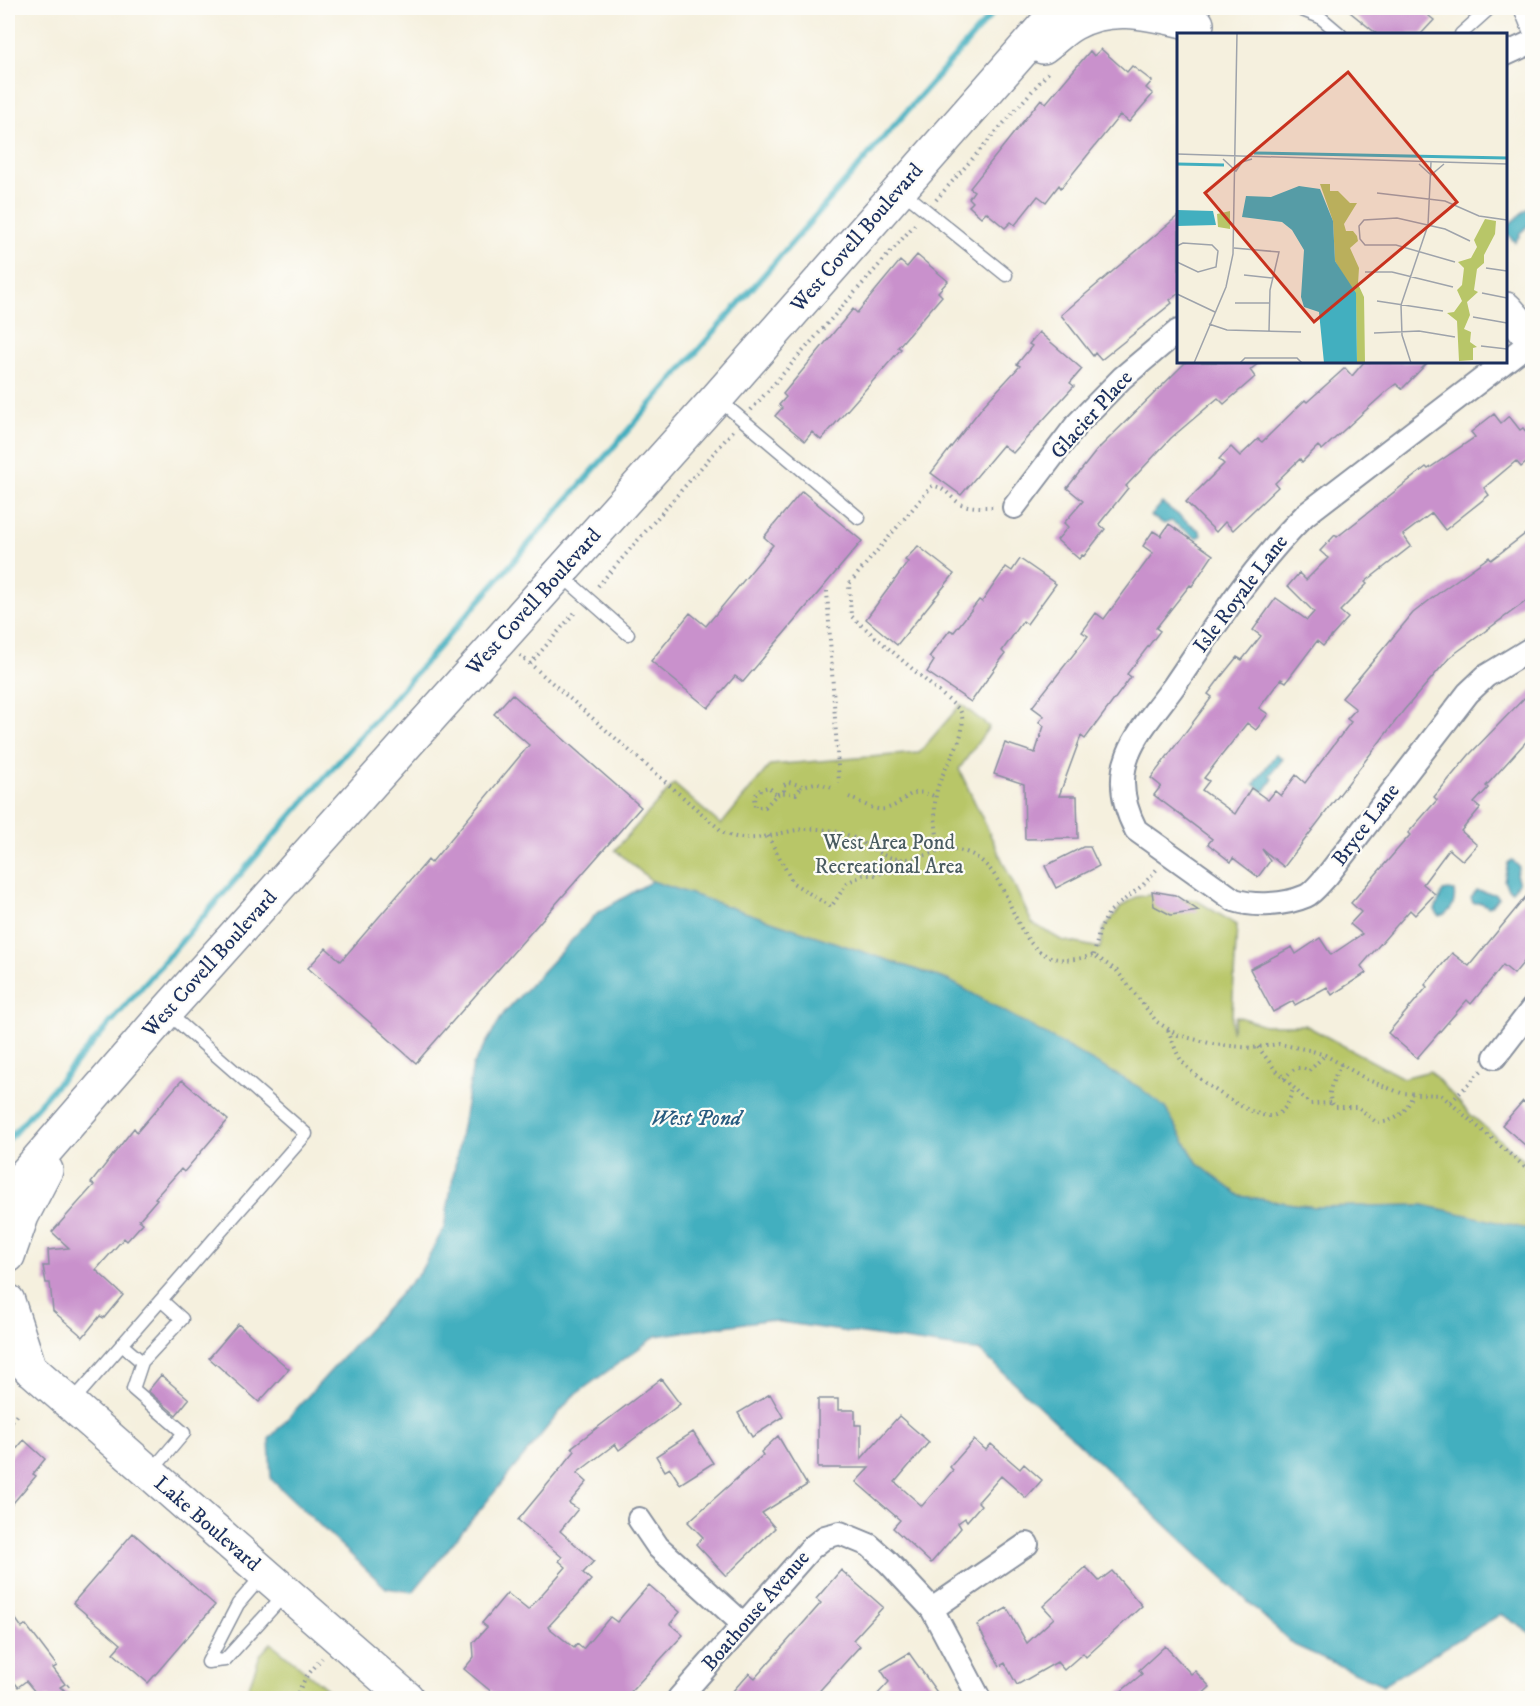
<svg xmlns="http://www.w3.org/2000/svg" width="1540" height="1706" font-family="'IM FELL DW Pica',serif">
<rect width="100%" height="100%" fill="#fdfcf7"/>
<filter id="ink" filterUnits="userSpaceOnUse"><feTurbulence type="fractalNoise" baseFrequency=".0167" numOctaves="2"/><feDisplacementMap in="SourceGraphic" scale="12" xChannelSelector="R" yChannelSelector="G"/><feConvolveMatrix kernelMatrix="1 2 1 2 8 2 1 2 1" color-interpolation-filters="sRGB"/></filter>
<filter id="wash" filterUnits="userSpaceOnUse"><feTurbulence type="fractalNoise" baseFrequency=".008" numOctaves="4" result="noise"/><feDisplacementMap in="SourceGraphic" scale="24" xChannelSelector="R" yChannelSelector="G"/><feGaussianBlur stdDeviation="1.35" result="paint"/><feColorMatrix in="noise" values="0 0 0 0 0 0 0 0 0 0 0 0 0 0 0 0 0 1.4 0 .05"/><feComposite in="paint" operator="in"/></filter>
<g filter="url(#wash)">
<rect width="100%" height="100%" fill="#f5f0de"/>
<path fill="#b8c668" stroke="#6a7a63" stroke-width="1.5" d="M 961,704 L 989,727 L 959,769 L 1032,923 L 1061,940 L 1100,948 L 1103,930 L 1122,906 L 1136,897 L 1148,895 L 1196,900 L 1237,925 L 1231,1032 L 1236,1016 L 1264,1025 L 1305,1025 L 1403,1078 L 1430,1071 L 1471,1115 L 1532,1167 L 1532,1230 L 1423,1205 L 1314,1207 L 1240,1196 L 1198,1164 L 1165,1108 L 950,981 L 652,881 L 615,850 L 674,784 L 721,825 L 770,765 L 919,753 Z
M 271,1643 L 338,1698 L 245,1698 L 260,1655 Z"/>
<path fill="#42afbf" stroke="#2e6f8e" stroke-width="1.5" d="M 1530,206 L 1532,211 L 1529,215 L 1532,222 L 1519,234 L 1520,235 L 1515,242 L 1506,233 L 1508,230 L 1506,227 Z
M 1162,503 L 1200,531 L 1201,536 L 1196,538 L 1171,521 L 1164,524 L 1151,516 Z
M 1276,754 L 1283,759 L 1269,776 L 1273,779 L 1264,792 L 1254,784 Z
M 1512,860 L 1519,867 L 1516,874 L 1519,883 L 1512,891 L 1508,889 L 1504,881 L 1508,863 Z
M 652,881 L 950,981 L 1139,1087 L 1165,1108 L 1198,1164 L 1240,1196 L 1314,1207 L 1423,1205 L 1532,1230 L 1532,1634 L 1501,1614 L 1383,1685 L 1294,1645 L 980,1351 L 766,1320 L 656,1336 L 572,1397 L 413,1592 L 386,1588 L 271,1479 L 269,1439 L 420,1272 L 444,1228 L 473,1065 L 504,1013 L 597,913 Z
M 1449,890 L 1454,891 C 1456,903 1451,914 1439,916 L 1435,910 L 1443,891 Z
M 1477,891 L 1495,894 L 1499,898 L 1489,907 L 1482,903 L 1473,903 L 1471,898 Z"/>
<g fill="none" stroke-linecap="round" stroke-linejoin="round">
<path stroke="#42afbf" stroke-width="6" d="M 8,1140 L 997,8"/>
</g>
<g id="blocks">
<path fill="#c991cc" d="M 1345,8 L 1419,8 L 1434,20 L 1421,34 L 1377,34 Z
M 1101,49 L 1127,72 L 1132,66 L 1152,81 L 1146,88 L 1153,94 L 1129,122 L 1120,115 L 1061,188 L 1059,185 L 1046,202 L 1038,196 L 1015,225 L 1011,222 L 1005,228 L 986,212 L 981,217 L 969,206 L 973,202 L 969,198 L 974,191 L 970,188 L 1041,99 L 1046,103 L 1090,51 L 1094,56 Z
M 1179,215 L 1179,293 L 1170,300 L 1172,303 L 1101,360 L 1095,353 L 1093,356 L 1061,315 Z
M 917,255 L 948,281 L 938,292 L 942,296 L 898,347 L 901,349 L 821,440 L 812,432 L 805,441 L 775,416 L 782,408 L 779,405 L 786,397 L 783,394 L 853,309 L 857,313 L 900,261 L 907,267 Z
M 1039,332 L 1082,369 L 1070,383 L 1074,386 L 1013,453 L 1003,445 L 961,495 L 931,473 L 983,406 L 1020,366 L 1017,364 L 1032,346 L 1029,344 Z
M 1186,362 L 1260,362 L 1250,370 L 1255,377 L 1224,404 L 1218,398 L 1171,438 L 1126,486 L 1128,488 L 1099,524 L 1105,529 L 1084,556 L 1082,555 L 1079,559 L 1057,540 L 1068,527 L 1064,523 L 1083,501 L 1067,488 L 1097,450 Z
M 1364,362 L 1428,362 L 1402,389 L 1396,384 L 1388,390 L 1322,450 L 1318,446 L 1302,462 L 1300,459 L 1275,483 L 1278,487 L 1233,530 L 1225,522 L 1216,532 L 1186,502 L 1224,464 L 1219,459 L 1231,447 L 1240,456 L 1258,439 L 1262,442 L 1305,400 L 1307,402 L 1345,368 L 1352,376 Z
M 1494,414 L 1501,423 L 1509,416 L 1520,430 L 1523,428 L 1533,440 L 1533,457 L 1521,467 L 1516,461 L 1484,488 L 1489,495 L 1445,530 L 1432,513 L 1403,535 L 1411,546 L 1365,582 L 1367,584 L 1340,611 L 1348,618 L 1323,646 L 1317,641 L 1286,682 L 1281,679 L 1259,708 L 1268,714 L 1256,730 L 1247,723 L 1204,778 L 1209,781 L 1202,790 L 1235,814 L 1251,788 L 1268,800 L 1275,791 L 1281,796 L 1296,775 L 1305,783 L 1351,722 L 1347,719 L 1356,709 L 1342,698 L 1413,613 L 1444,589 L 1489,557 L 1491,560 L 1533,528 L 1533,596 L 1450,657 L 1404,710 L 1284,867 L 1262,849 L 1270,861 L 1258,877 L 1233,858 L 1231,862 L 1208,844 L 1212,839 L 1154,795 L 1161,786 L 1151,778 L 1212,697 L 1208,694 L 1220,678 L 1237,657 L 1242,660 L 1261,636 L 1253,630 L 1276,598 L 1307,620 L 1314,612 L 1288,586 L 1299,573 L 1306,580 L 1328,558 L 1320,551 L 1335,535 L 1337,537 L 1426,467 L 1428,469 L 1475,437 L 1471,432 Z
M 802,491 L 862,541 L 743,682 L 735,676 L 708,708 L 651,661 L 690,613 L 706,626 L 773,545 L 764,537 Z
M 1169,524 L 1213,555 L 1192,586 L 1190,585 L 1156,628 L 1160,631 L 1127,674 L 1131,677 L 1085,739 L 1081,736 L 1059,796 L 1077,796 L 1078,838 L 1025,839 L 1024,784 L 994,774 L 1005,743 L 1035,753 L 1044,726 L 1039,722 L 1044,716 L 1032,707 L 1088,636 L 1082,632 L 1096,613 L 1104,619 L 1153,553 L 1143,546 L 1153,531 L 1161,536 Z
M 918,546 L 954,574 L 897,645 L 866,619 L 908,562 L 905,560 Z
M 1020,559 L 1056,584 L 1027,624 L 1023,621 L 1002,651 L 1005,654 L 971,702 L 927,672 L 934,661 L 929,657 L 950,630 L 954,632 L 979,600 L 982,602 L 1006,567 L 1012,571 Z
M 1533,689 L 1533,734 L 1486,786 L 1488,788 L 1474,803 L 1480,808 L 1461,831 L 1477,845 L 1463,861 L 1449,849 L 1423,884 L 1435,894 L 1415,915 L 1410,910 L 1361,966 L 1366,973 L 1332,995 L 1327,987 L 1295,1005 L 1293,1001 L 1273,1012 L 1250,969 L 1292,947 L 1296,954 L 1320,938 L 1331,955 L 1362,934 L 1350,924 L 1361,912 L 1351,903 L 1410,835 L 1408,833 L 1437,800 L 1434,797 L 1469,755 Z
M 512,694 L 641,807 L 416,1063 L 308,968 L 326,948 L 341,961 L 428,860 L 431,863 L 529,745 L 494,714 Z
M 1083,847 L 1090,847 L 1099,866 L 1056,888 L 1045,866 Z
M 1533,888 L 1533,951 L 1514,974 L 1503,965 L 1471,1004 L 1467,1000 L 1417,1058 L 1388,1033 L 1427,987 L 1425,985 L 1452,953 L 1469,966 Z
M 1152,891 L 1175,895 L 1199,911 L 1171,915 L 1154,906 Z
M 182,1080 L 228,1120 L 184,1172 L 181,1169 L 155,1198 L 157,1199 L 139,1220 L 143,1223 L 127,1241 L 124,1238 L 96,1270 L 123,1295 L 104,1318 L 100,1316 L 83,1337 L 53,1311 L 50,1283 L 46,1283 L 43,1266 L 49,1266 L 48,1250 L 69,1248 L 52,1232 L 94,1185 L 91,1183 L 134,1128 L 137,1132 Z
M 1523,1101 L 1533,1110 L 1533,1152 L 1502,1125 Z
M 238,1324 L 289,1369 L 259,1402 L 209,1358 Z
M 161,1375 L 189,1399 L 176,1415 L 148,1391 Z
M 661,1379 L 680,1404 L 619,1450 L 615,1444 L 577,1473 L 587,1482 L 569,1503 L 578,1509 L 560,1531 L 594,1561 L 583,1573 L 591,1580 L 548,1627 L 574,1648 L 577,1644 L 583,1649 L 610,1617 L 617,1622 L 649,1585 L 680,1612 L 670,1624 L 683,1635 L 625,1698 L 499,1698 L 464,1669 L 474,1657 L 473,1643 L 487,1627 L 482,1623 L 507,1593 L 528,1610 L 566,1567 L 559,1561 L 562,1557 L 518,1520 L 575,1451 L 572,1447 Z
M 770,1394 L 783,1417 L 752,1437 L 738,1413 Z
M 818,1399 L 838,1399 L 838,1410 L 855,1410 L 855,1425 L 861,1425 L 861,1459 L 899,1416 L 929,1442 L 895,1482 L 922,1506 L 953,1470 L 950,1467 L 974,1440 L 986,1450 L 991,1444 L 1020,1469 L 1024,1464 L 1042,1480 L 1026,1498 L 1001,1476 L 978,1502 L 981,1505 L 967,1521 L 965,1518 L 958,1523 L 961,1528 L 931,1563 L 893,1528 L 900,1520 L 856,1482 L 869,1468 L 818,1468 Z
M 693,1432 L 713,1463 L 680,1484 L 670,1468 L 665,1471 L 656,1456 Z
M 778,1436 L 807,1485 L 762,1513 L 775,1528 L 726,1576 L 696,1544 L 703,1537 L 688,1522 L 763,1455 L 761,1452 Z
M 24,1440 L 45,1459 L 33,1474 L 36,1476 L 8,1509 L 8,1459 Z
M 133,1533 L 215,1605 L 148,1683 L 113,1653 L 121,1644 L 73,1603 Z
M 1086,1567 L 1099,1581 L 1112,1571 L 1142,1606 L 1086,1657 L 1083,1653 L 1064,1670 L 1057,1662 L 1017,1685 L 1005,1663 L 1000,1666 L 977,1625 L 1007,1608 L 1027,1643 L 1054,1618 L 1043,1606 Z
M 841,1570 L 883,1607 L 853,1640 L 860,1646 L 813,1698 L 742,1698 L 733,1691 L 749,1673 L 755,1678 L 821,1603 L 816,1599 Z
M 8,1608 L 22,1628 L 26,1625 L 57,1666 L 53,1668 L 65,1684 L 60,1687 L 73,1698 L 40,1698 L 26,1681 L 18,1687 L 8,1673 Z
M 1165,1646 L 1191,1674 L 1195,1671 L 1210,1687 L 1198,1698 L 1113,1698 L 1142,1674 L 1139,1670 Z
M 909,1653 L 941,1698 L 874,1698 L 889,1682 L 881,1670 Z"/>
</g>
</g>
<g filter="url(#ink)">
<use href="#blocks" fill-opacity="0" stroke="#88909e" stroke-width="1.5"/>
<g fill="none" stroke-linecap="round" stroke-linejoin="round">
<defs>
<path id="lane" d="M 1297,8 L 1320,17 L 1340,34
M 1520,8 L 1532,38
M 1461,34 L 1490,8
M 902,191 L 1006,275
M 718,399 L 859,518
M 560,574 L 628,634
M 122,1345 L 142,1362 L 182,1319 L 162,1301
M 142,1362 L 133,1389 L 184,1433 L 150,1473
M 71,1403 L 306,1134 L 168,1013
M 208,1662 L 225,1660 L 285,1594
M 208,1662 L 238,1604 L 263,1575"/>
<path id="street" d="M 1506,54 L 1532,42
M 1532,341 L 1305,515 C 1253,566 1215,626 1174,686 C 1159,707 1137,731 1128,755 C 1118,781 1124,807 1136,830 L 1234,900 C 1255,907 1285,905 1306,896 C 1313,893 1321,882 1327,876 L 1468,693 L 1486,676 L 1532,648
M 1014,507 L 1077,424 L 1122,378 L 1178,331
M 1495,1057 L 1532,1009
M 639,1519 L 658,1547 L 743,1624
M 932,1609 L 1027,1544
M 679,1698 L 811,1548 L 825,1537 L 840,1533 L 869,1545 L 889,1563 L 932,1609 L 979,1698"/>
<path id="secondary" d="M 1043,47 C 1053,40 1062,30 1073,24 C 1113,1 1155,15 1197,24
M 1506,309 L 1532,338
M 8,1194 L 166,1012 L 717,398 L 1060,8
M 8,1256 L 22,1216 L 46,1170
M 8,1301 L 30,1369
M 8,1349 L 407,1698"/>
</defs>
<use href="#lane" stroke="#88909e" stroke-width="15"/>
<use href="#street" stroke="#88909e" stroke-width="26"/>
<use href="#secondary" stroke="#88909e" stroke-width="36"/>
<path stroke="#88909e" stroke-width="4" stroke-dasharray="1.5 4.5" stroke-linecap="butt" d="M 936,200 L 1048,73
M 751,410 L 917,222
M 598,586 L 733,431
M 827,591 L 839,783
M 520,655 L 724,833 C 756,848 786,826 818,829 C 831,830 843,832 854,838 C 868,845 882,858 899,859 C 921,861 944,844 966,852 C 1026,874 1002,983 1094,955 L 1117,971 L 1157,1022 L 1178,1035 L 1213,1044 L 1252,1048 L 1279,1044 L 1309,1050 L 1325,1055 L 1368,1080 L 1401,1093 L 1441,1095 L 1532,1173
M 530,664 L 577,610
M 784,791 L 784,785 L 789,782 L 802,786 L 815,783 L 833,788
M 775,794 L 769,787 L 761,789 L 754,797 L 755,807 L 765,807 C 779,793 775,791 796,794 L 802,786
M 849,797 C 859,801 873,811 885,809 C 909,803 906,784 936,797
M 768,836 L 793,883 L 831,907 L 847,883 L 863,875 L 878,875 L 900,859
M 939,851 C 937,831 932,810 937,790 C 943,765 971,736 960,710 L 851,616 L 849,584 L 932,486 C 945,486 951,499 961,504 C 971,508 984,507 995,507
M 1094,955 L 1099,932 L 1109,912 L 1143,885 L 1157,869
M 1168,1030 C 1172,1039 1175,1051 1181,1060 C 1191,1076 1251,1118 1271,1116 C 1285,1114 1289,1101 1293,1089
M 1258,1047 L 1274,1068 L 1310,1104 L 1331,1103
M 1341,1064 C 1335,1077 1324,1093 1334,1107 L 1358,1107 L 1377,1123 C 1397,1121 1406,1113 1413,1094
M 1284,1079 C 1292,1070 1297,1064 1309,1071 L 1325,1055
M 1451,1102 L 1482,1070
M 8,1426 L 19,1412
M 8,1693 L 15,1698
M 54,1698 L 72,1682
M 295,1698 L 306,1677 L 322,1658"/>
<use href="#lane" stroke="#fff" stroke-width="12"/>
<use href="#street" stroke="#fff" stroke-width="22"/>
<use href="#secondary" stroke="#fff" stroke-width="33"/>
</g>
</g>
<g text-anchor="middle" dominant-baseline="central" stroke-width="4.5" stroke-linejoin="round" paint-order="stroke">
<g font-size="21" fill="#1b2f5e" stroke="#fdfcf7">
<text transform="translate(857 238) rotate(-49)">West Covell Boulevard</text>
<text transform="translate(1092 415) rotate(-48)">Glacier Place</text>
<text transform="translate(1241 594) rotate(-53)">Isle Royale Lane</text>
<text transform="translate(534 602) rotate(-48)">West Covell Boulevard</text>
<text transform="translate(1366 825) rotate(-53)">Bryce Lane</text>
<text transform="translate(210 964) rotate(-48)">West Covell Boulevard</text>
<text transform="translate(207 1524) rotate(41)">Lake Boulevard</text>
<text transform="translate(756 1611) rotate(-49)">Boathouse Avenue</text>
</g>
<g font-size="21" fill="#4a5c61" stroke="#fdfcf7">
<text x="889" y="843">West Area Pond<tspan x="889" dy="24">Recreational Area</tspan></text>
</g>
<g font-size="22" font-style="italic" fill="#295c80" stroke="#fdfcf7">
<text x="696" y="1118">West Pond</text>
</g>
</g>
<g transform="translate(1177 33)">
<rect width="330" height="330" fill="#f5f0de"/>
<path d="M 143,151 L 153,151 L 153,158 L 161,158 L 173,170 L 180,170 L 167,191 L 169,198 L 176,198 L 180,203 L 181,208 L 173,215 L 182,235 L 181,251 L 187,264 L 188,330 L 180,330 L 179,264 L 158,228 L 156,188 ZM 53,178 L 53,196 L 41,194 L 40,181 ZM 308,186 L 319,188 L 318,201 L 307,222 L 307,230 L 300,236 L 297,257 L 301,259 L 290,269 L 293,282 L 287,296 L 294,299 L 293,309 L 300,314 L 296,315 L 296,327 L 282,328 L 280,288 L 270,280 L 277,279 L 285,268 L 280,257 L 285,252 L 287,235 L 281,229 L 294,225 L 300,214 L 297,207 Z" fill="#b8c668"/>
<path d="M 122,153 L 143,156 L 156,188 L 158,228 L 179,260 L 180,330 L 147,330 L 142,279 L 127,274 L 124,264 L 127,217 L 115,197 L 105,189 L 65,184 L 69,163 L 94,164 ZM 0,177 L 36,178 L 39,192 L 0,193 Z" fill="#42afbf"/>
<path fill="none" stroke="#42afbf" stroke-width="3" d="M 77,120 L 330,125M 0,131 L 47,132"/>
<path fill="none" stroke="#9ea3ab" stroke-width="1.5" d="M 0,121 L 330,131M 46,126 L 59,138 L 65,129 L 75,126M 242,131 L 254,142 L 267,131M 200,160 L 268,168 L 302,183 L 330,187M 0,213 L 6,210 L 35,212 L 41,218 L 39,234 L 21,239 L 0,229M 57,215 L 102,219 L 93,257 L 92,298M 278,229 L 219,212 L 188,212 L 183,206 L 182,193 L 187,187 L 220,185 L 268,196 L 293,208M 309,235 L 330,238M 188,239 L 215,239 L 276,254M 67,242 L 96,245M 305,260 L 330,265M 0,261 L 38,279M 200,268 L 266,278M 58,270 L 92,270M 296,284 L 330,290M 32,291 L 50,297 L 124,299M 197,300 L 242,298 L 278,304M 304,313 L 330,316M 17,330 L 49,254 L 56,221 L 60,0M 63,330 L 68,325 L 120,325 L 125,330M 234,330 L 225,302 L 224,272 L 251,192 L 254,129"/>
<path fill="#c8321e" fill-opacity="0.15" stroke="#c8321e" stroke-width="3" d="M 171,39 L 280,169 L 137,289 L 28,160 Z"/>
<rect width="330" height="330" fill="none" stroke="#1b2f5e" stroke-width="3"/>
</g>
<rect width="1540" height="1706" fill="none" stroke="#fdfcf7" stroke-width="30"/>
</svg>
